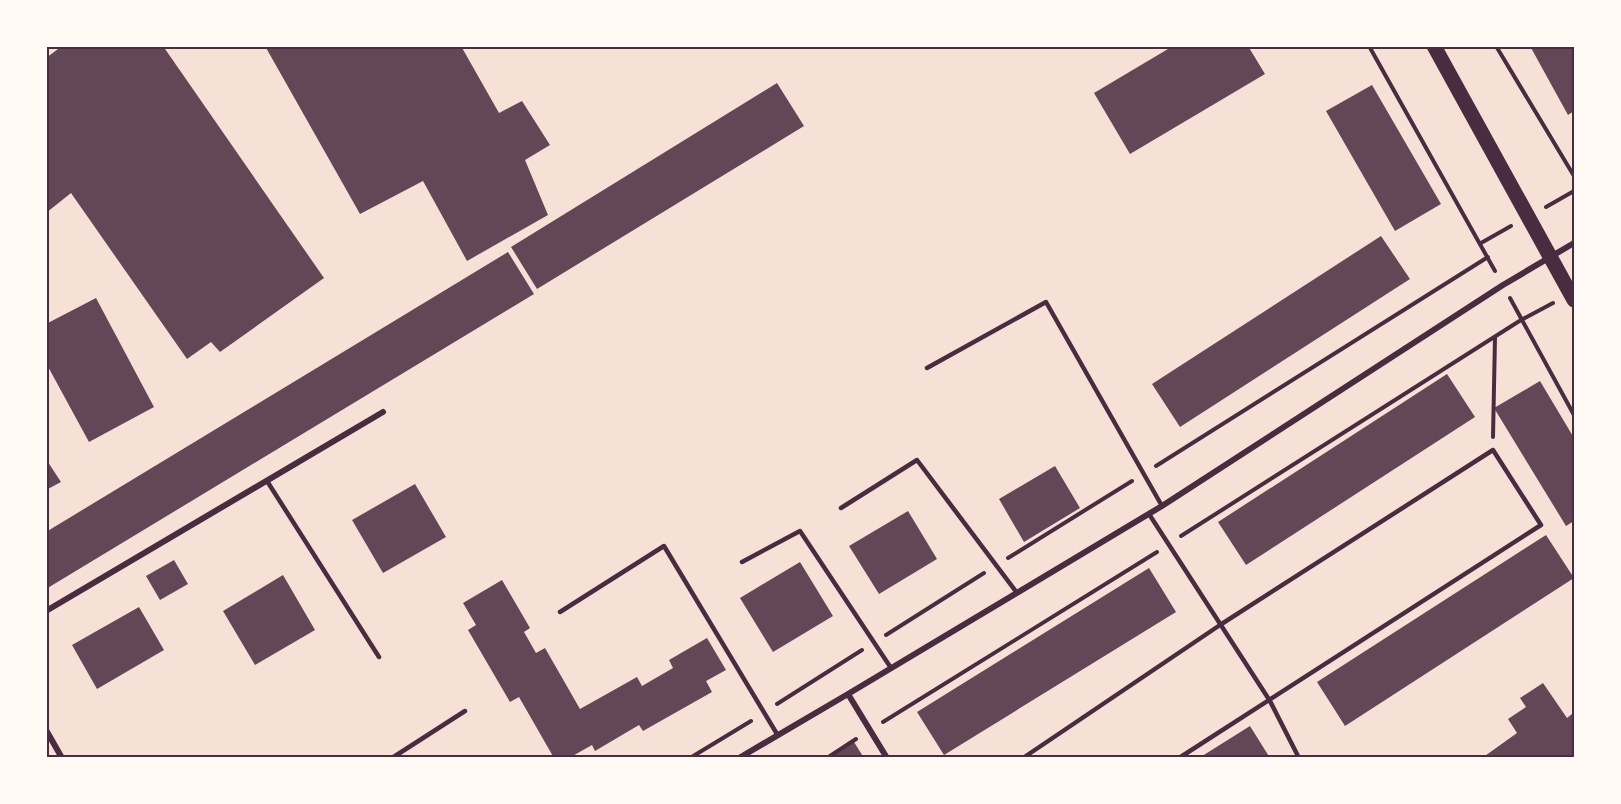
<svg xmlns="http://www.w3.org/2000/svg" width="1621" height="804" font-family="Helvetica,sans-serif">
<rect width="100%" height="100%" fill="#f7e1d7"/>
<path fill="#644757" d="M 62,46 L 163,46 L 324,278 L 220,352 L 211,342 L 187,359 L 71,193 L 46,213 L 46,58 Z
M 265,46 L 461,46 L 499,113 L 522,101 L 550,145 L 525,160 L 548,215 L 467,261 L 423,181 L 360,214 Z
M 1173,46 L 1248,46 L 1265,74 L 1130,154 L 1094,93 Z
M 1530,46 L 1574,46 L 1574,111 L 1568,115 Z
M 777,83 L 804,126 L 537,289 L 511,247 Z
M 1372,85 L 1441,204 L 1395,231 L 1326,111 Z
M 1381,236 L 1410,279 L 1180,427 L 1152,384 Z
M 508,252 L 534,294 L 46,589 L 46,532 Z
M 96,298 L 154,407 L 89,442 L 46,363 L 46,324 Z
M 1447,374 L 1475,417 L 1246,565 L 1218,522 Z
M 1540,381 L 1574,438 L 1574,521 L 1566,526 L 1494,408 Z
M 46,459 L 61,482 L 46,490 Z
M 1055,466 L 1080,508 L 1024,542 L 999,499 Z
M 415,484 L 446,537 L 383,573 L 352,520 Z
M 908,511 L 937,559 L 879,594 L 849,546 Z
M 1546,535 L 1574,578 L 1345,726 L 1317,682 Z
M 174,560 L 188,584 L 160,600 L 146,576 Z
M 800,562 L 833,616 L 773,652 L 740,598 Z
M 1149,568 L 1176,612 L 944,755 L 917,712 Z
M 283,575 L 315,630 L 255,665 L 223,611 Z
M 502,580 L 530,628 L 524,632 L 536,653 L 545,648 L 580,709 L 637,677 L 642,686 L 673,668 L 669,660 L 707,638 L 726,670 L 706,681 L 712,692 L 643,731 L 639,725 L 595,751 L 592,745 L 569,758 L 554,758 L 519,697 L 510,702 L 468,630 L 476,625 L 463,603 Z
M 139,607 L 164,650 L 97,689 L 72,645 Z
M 1543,683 L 1567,718 L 1572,714 L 1574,718 L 1574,758 L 1482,758 L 1517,733 L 1508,719 L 1526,707 L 1520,698 Z
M 1250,726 L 1270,758 L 1199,758 Z
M 854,742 L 864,758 L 829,758 Z"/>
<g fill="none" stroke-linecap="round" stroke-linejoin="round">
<path stroke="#4a2c40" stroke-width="4" d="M 1369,46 L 1495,271
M 1496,46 L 1574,176
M 1546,207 L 1574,191
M 1481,243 L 1511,226
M 1510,298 L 1574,415
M 1493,437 L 1495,337
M 1156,466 L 1488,257
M 1181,536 L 1521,320 L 1553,303
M 1008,558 L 1132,481
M 886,635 L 984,573
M 777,704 L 862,650
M 883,722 L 1157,552
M 690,758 L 751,721
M 827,758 L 856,739"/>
<path stroke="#4a2c40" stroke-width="4.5" d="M 927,368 L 1046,302 L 1162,506
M 267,481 L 379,657
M 841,508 L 917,460 L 1017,593
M 1149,514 L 1270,701 L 1299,758
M 742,562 L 800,531 L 891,668
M 560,612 L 664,546 L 777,734
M 392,758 L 465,711
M 1023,758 L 1220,625 L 1493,450 L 1541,525 L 1179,758"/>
<path stroke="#4a2c40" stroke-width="6" d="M 46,611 L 383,412
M 848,694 L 887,758
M 46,730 L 62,758
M 739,758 L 848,694 L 1162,506 L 1503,285 L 1574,243"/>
<path stroke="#4a2c40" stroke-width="15" d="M 1434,46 L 1574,300"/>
</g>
<rect width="1621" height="804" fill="none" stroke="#fffaf5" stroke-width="96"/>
<rect x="48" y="48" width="1525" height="708" fill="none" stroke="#4a2c40" stroke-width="2"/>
</svg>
